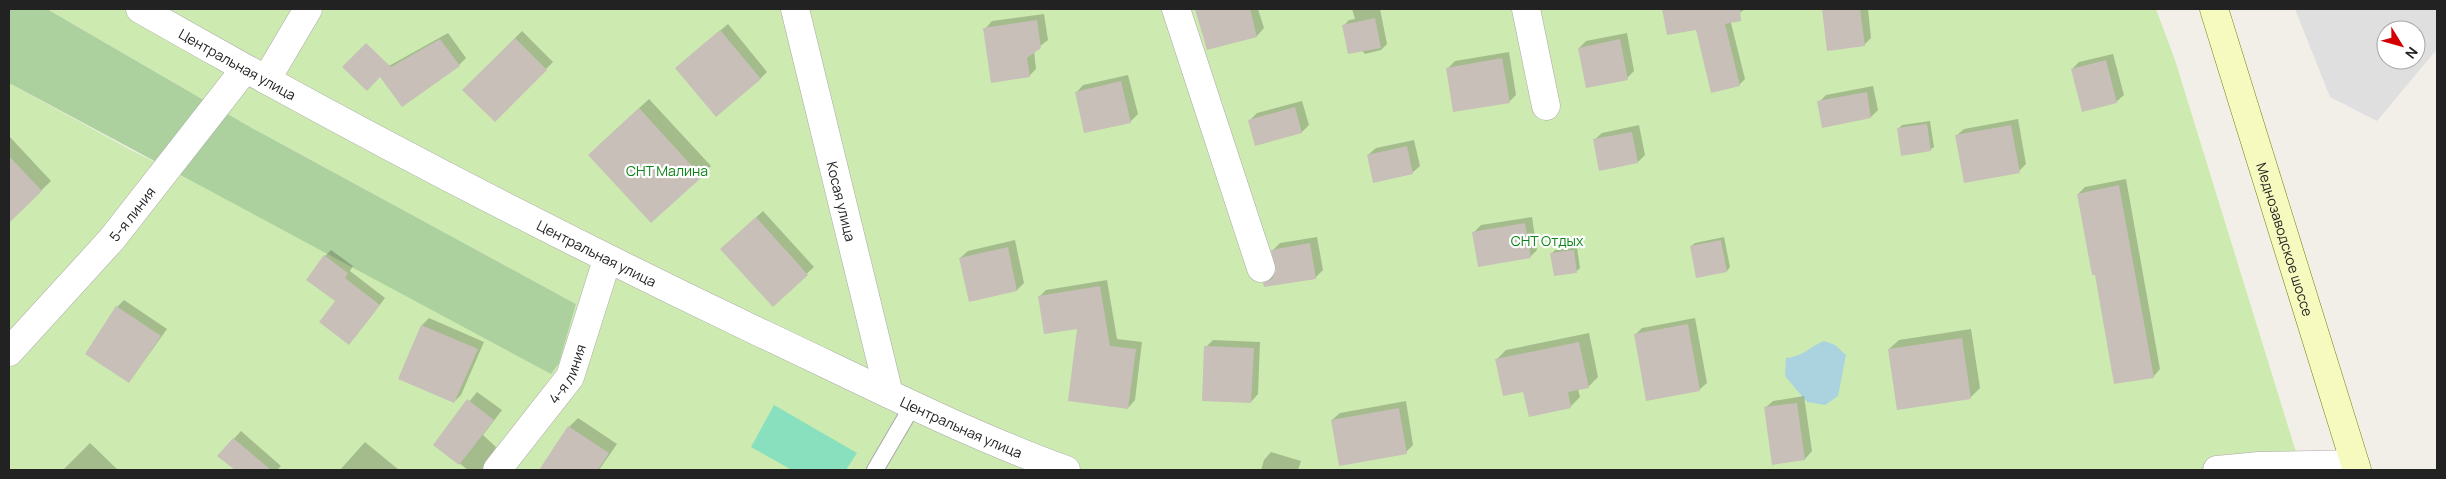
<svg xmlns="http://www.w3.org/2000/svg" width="2446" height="479" font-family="Manrope,sans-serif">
<rect width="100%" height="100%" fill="#f2efe9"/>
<path fill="#e0dfdf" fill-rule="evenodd" d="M 2295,9 L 2437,9 L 2437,49 L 2377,121 L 2330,97 ZM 2386,30 L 2416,30 L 2416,60 L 2386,60 Z"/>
<path fill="#cdebb0" d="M 47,9 L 2156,9 L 2175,60 L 2300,465 L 2244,470 L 9,470 L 9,83 L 131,150 L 559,363 L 576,304 L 252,128 Z"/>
<path fill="#add19e" d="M 9,9 L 47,9 L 252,128 L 576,304 L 559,363 L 551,374 L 9,83 Z"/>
<path fill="#88e0be" d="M 774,405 L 857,453 L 846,470 L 792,470 L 751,447 Z"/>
<path fill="#aad3df" d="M 1824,341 L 1835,345 L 1846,355 L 1838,396 L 1825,405 L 1807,402 L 1785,376 L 1786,358 C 1802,357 1809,347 1824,341 Z"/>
<path fill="#0003" d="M 1197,9 L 1258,9 L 1264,28 L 1257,36 Z
M 1352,9 L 1380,9 L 1387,44 L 1381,50 L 1365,54 L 1343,26 L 1349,20 L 1355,19 Z
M 1663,9 L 1745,9 L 1741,12 L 1729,15 L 1745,79 L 1739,85 L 1697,28 L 1668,33 Z
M 1823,9 L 1868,9 L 1871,38 L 1864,45 L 1828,50 Z
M 1044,14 L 1048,40 L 1034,51 L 1036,69 L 1029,76 L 985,29 L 992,21 Z
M 728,24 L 767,72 L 760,79 L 684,61 Z
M 522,31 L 553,62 L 495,120 L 464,90 Z
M 448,33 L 466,58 L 459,65 L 387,67 Z
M 1627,33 L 1634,71 L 1627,78 L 1579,48 L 1586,41 Z
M 1509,52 L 1516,95 L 1509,102 L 1448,68 L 1455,61 Z
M 2113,54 L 2124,95 L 2116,102 L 2072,69 L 2079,62 Z
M 1128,75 L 1138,114 L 1130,122 L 1076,93 L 1083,85 Z
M 1873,86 L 1878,110 L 1871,117 L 1819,102 L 1826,95 Z
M 649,99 L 711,166 L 651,222 L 599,145 Z
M 1302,101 L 1309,125 L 1302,132 L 1249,121 L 1257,113 Z
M 2018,119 L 2026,164 L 2019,171 L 1956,136 L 1964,129 Z
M 1930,121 L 1934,147 L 1930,150 L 1898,129 L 1902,125 Z
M 1639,125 L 1645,155 L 1638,162 L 1594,140 L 1602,133 Z
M 9,136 L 51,181 L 9,222 Z
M 1414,140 L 1420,166 L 1412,173 L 1368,155 L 1376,148 Z
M 2126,179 L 2160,369 L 2153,377 L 2096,273 L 2078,194 L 2085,187 Z
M 763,211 L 814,267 L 773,305 L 729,242 Z
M 1532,217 L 1537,250 L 1530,257 L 1474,232 L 1481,225 Z
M 1317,237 L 1323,270 L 1315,278 L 1264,284 L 1278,271 L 1273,250 L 1280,243 Z
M 1724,237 L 1730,267 L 1727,271 L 1691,246 L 1695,243 Z
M 1015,240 L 1024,283 L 1017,290 L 960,258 L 968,251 Z
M 1577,247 L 1580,268 L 1577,271 L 1551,254 L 1555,250 Z
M 331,250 L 353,266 L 350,271 L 385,298 L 355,337 L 336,301 L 325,256 Z
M 1107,280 L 1117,339 L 1142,342 L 1135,400 L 1128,408 L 1078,327 L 1039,297 L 1046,290 Z
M 124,300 L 167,329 L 129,382 L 117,307 Z
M 429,318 L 484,342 L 461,395 L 454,402 L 422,325 Z
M 1695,318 L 1707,383 L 1699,390 L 1635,335 L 1642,328 Z
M 1971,329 L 1980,388 L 1970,398 L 1889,349 L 1899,340 Z
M 1589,333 L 1598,377 L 1588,387 L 1578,389 L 1580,397 L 1570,407 L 1524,390 L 1497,359 L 1506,350 Z
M 1213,340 L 1260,342 L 1258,394 L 1251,402 L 1206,347 Z
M 477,392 L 502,410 L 483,435 L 496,447 L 490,458 L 493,470 L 468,470 L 435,444 Z
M 1804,396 L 1812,451 L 1805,459 L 1765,408 L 1773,401 Z
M 1406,401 L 1413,445 L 1406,452 L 1332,420 L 1340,413 Z
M 578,418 L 617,444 L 599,470 L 540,470 L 569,427 Z
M 241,431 L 281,466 L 277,470 L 237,470 L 219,455 Z
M 365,442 L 399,470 L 340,470 Z
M 90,443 L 118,470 L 63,470 Z
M 1271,452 L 1301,461 L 1298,470 L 1261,470 L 1264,460 Z"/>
<path fill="#c7bfb8" d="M 1195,9 L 1250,9 L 1257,37 L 1207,50 Z
M 1662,9 L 1740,9 L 1741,21 L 1725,24 L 1740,86 L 1711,93 L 1696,30 L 1667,35 Z
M 1822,9 L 1860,9 L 1865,46 L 1827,51 Z
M 1375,18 L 1381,48 L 1348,54 L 1342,25 Z
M 1037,20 L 1041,48 L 1027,58 L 1030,77 L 991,83 L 983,28 Z
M 720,30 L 761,79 L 716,117 L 675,68 Z
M 515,38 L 547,70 L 495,122 L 462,90 Z
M 440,39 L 460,66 L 402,107 L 380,77 L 367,91 L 342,67 L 366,43 L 391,67 Z
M 1620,39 L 1628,80 L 1586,88 L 1578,48 Z
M 1502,58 L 1510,103 L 1453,112 L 1446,68 Z
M 2106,60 L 2117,103 L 2082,112 L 2071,69 Z
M 1121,81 L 1131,123 L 1084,133 L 1075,92 Z
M 1867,92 L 1871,118 L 1822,128 L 1817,101 Z
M 1295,107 L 1302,133 L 1255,146 L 1248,120 Z
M 639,108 L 702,177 L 651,223 L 588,155 Z
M 1927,124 L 1931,151 L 1901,156 L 1897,128 Z
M 2011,125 L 2020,173 L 1964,183 L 1955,135 Z
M 1632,132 L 1638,163 L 1599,171 L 1593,139 Z
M 1407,146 L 1413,174 L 1373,183 L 1367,155 Z
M 9,156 L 42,191 L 9,223 Z
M 2119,185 L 2154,378 L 2114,384 L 2095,275 L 2092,275 L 2077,194 Z
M 756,217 L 808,275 L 773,307 L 720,249 Z
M 1525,223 L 1531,258 L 1478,267 L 1472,232 Z
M 1721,240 L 1727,272 L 1696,278 L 1690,246 Z
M 1310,243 L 1316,279 L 1264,287 L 1263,283 L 1272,279 L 1276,271 L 1271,250 Z
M 1008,247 L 1017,291 L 969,302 L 959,258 Z
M 1574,250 L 1577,273 L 1554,276 L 1550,253 Z
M 324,255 L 348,273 L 345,278 L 380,305 L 349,345 L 319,322 L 335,301 L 306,280 Z
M 1100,286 L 1110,346 L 1136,349 L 1128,409 L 1068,401 L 1077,329 L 1044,334 L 1038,296 Z
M 116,306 L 161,336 L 129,383 L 85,354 Z
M 1688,324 L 1700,391 L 1646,401 L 1634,334 Z
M 421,325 L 478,349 L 454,403 L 398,379 Z
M 1962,338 L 1971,399 L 1897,410 L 1888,349 Z
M 1579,342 L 1589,388 L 1568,392 L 1571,408 L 1529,417 L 1523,392 L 1503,396 L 1495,359 Z
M 1204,346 L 1254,348 L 1251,403 L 1202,401 Z
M 467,399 L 494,420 L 459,465 L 433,445 Z
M 1797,403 L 1805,460 L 1772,465 L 1764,407 Z
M 1399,408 L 1407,454 L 1339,466 L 1331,420 Z
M 568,426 L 609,453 L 598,470 L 539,470 Z
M 233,438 L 271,470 L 235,470 L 217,456 Z"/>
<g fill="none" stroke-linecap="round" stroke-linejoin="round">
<defs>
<path id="lane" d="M 875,470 L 913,405"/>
<g id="street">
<path id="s1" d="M 140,9 C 343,125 551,233 763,334 C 863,381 962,432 1066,470"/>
<path id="s2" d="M 795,9 L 889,394"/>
<path d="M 1176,9 L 1261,268"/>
<path d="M 1526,9 L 1546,106"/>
<path d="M 266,80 L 308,9"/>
<path id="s3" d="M 9,352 L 112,239 L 245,69"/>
<path id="s4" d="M 497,470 L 570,377 L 607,260"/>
<path d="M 2217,470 L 2259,466 L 2355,464"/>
</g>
<g id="secondary">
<path id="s5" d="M 2214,9 L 2357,470"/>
</g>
</defs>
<use href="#lane" stroke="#a9a9a9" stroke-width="18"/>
<use href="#street" stroke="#a9a9a9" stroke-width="29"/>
<use href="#secondary" stroke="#707d05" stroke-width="29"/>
<use href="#lane" stroke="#fff" stroke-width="16"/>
<use href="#street" stroke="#fff" stroke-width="28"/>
<use href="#secondary" stroke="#f7fabf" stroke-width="28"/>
</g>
<g text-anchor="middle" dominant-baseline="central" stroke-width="4.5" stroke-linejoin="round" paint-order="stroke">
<g font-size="14" fill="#222" stroke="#fff">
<text stroke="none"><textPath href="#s1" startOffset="112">Центральная улица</textPath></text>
<text stroke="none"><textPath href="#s2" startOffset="198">Косая улица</textPath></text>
<text stroke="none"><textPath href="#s3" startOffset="185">5-я линия</textPath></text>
<text stroke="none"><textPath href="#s5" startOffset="241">Меднозаводское шоссе</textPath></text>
<text stroke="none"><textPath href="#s1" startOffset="518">Центральная улица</textPath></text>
<text stroke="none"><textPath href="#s4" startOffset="120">4-я линия</textPath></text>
<text stroke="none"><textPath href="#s1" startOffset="922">Центральная улица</textPath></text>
</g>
<g font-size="14" fill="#0c8416" stroke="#fff">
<text x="667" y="170">СНТ Малина</text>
<text x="1547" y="240">СНТ Отдых</text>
</g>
</g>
<rect width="2446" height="479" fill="none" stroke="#222222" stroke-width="20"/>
<g transform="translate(2401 45) rotate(127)"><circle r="24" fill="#ffffff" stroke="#a7a7a7"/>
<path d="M0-4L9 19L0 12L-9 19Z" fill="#d40000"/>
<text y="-8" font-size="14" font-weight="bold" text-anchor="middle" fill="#222222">N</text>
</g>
</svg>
